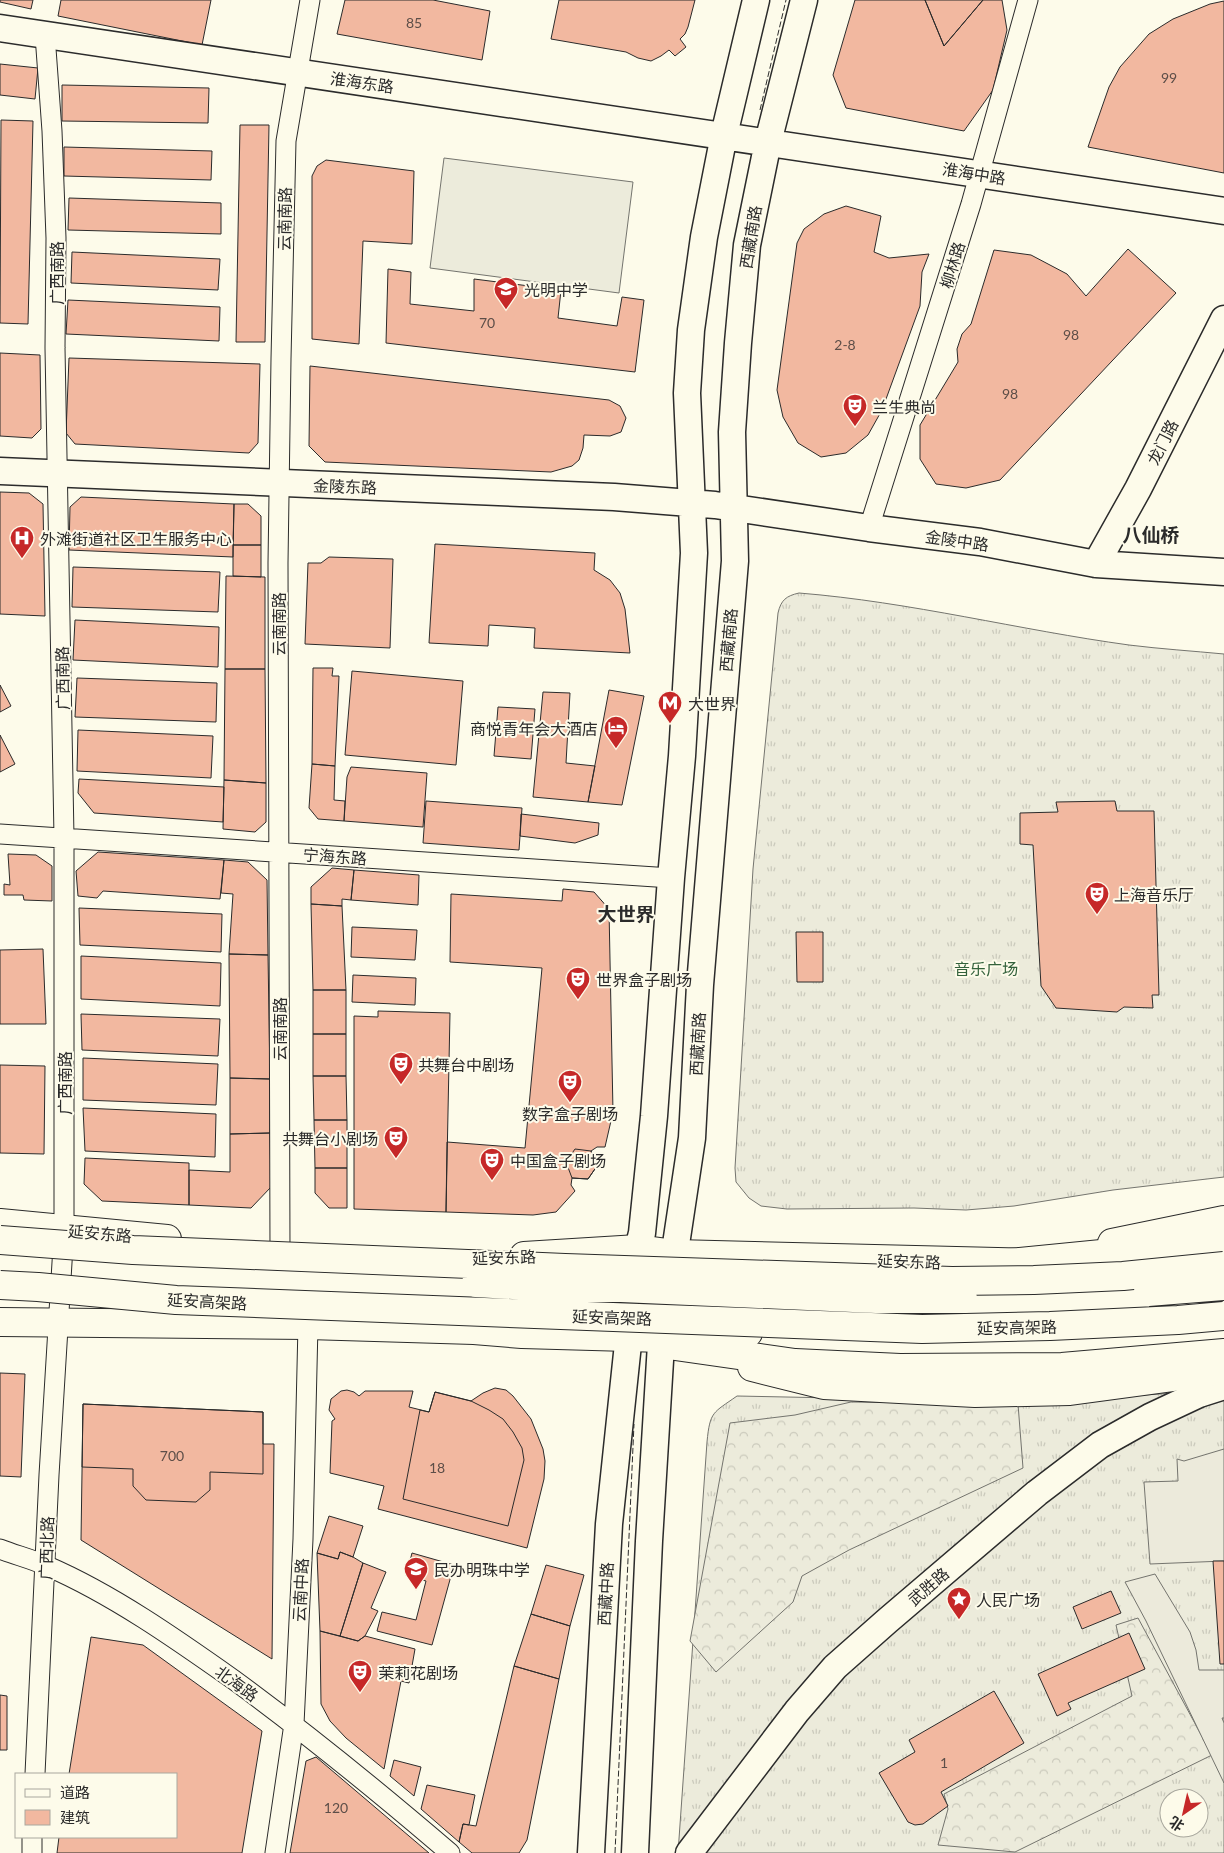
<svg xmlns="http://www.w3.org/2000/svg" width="1224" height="1853" font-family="Lato,'Noto Sans SC',sans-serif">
<defs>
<pattern id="grass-tufts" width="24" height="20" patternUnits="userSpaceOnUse" patternTransform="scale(1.25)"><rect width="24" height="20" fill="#ecebdb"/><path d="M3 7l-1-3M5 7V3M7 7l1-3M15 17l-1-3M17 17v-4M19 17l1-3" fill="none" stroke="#cbcabc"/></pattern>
<pattern id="forest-crowns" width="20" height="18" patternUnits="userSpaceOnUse" patternTransform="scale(1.25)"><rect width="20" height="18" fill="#ecebdb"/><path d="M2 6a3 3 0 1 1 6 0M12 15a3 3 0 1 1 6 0" fill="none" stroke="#cbcabc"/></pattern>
</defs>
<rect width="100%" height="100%" fill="#fdfbea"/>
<path fill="url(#grass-tufts)" stroke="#74746e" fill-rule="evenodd" d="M 799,593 C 911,602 1019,630 1129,645 C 1161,649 1193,651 1224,654 L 1224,1177 L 1113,1190 L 1014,1206 L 966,1210 L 914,1208 L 787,1209 L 761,1206 L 749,1198 L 736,1182 L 735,1168 L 753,869 L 778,613 C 781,600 786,596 799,593 Z
M 1224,1390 L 1224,1853 L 678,1853 L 707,1442 C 710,1411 713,1413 737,1396 L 1031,1402 ZM 1169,1798 L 1199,1798 L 1199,1828 L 1169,1828 Z"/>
<path fill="url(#forest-crowns)" stroke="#74746e" d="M 851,1402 L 1018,1404 L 1023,1468 L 849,1550 L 802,1576 L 793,1602 L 716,1672 L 690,1641 L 730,1423 L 795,1415 Z
M 1138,1618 L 1212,1755 L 1015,1852 L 938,1845 L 948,1809 L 944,1794 L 1132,1696 L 1116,1625 Z"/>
<path fill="#ecebdb" stroke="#74746e" d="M 444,158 L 633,182 L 619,293 L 430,268 Z"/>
<path fill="#eceadb" stroke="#74746e" d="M 1224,1449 L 1224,1561 L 1150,1564 L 1144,1482 L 1178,1481 L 1177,1459 L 1184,1461 Z
M 1155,1574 L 1190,1632 L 1196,1650 L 1199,1670 L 1224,1670 L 1224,1718 L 1222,1718 L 1224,1723 L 1224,1783 L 1146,1621 L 1125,1582 Z"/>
<path fill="#f2b8a0" stroke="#2b2b2b" d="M 0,0 L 33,0 L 31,9 L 0,2 Z
M 61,0 L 211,0 L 202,45 L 58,16 Z
M 345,0 L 433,0 L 490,11 L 482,60 L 337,34 Z
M 559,0 L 695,0 L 688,27 L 685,34 L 680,39 L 686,47 L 675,56 L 669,50 L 661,56 L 651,61 L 638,58 L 626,52 L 551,39 Z
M 855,0 L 925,0 L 944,46 L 983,0 L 1002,0 L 1007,30 L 993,90 L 964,131 L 846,108 L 833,75 Z
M 925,0 L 983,0 L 944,46 Z
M 1224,1 L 1224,173 L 1088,147 L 1109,87 L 1120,67 L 1149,34 L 1173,19 L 1210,4 Z
M 0,64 L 38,68 L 35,99 L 0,95 Z
M 62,85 L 209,88 L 208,123 L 62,121 Z
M 1,120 L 33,121 L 28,324 L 0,323 Z
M 240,125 L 269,125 L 265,342 L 236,342 Z
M 64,147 L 212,151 L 211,180 L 64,176 Z
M 326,160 L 414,171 L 412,244 L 363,241 L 359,344 L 312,339 L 312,176 L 317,166 Z
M 69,198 L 221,203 L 221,234 L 68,230 Z
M 846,206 L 881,216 L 874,252 L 889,258 L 929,254 L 922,272 L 920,306 L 882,410 L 868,435 L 846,453 L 821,457 L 798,443 L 783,417 L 777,390 L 797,243 L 804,229 L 824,214 Z
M 1128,249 L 1176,293 L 1000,480 L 966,488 L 936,484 L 920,459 L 920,425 L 958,362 L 957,349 L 962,334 L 971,324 L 994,250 L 1031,255 L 1067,274 L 1086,296 Z
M 72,252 L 220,259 L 218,290 L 71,283 Z
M 388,269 L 411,272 L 410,304 L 474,311 L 474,279 L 561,290 L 558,318 L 617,326 L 622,297 L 644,300 L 635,372 L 386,343 Z
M 68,300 L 220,307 L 219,341 L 66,334 Z
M 0,353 L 40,355 L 41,429 L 32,438 L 0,436 Z
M 69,358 L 260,364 L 258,443 L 249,453 L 75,444 L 66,433 Z
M 310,366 L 609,400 L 620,406 L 626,418 L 621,432 L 610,436 L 584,435 L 583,448 L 579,460 L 572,466 L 551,472 L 325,462 L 309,446 Z
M 0,492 L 29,493 L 43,504 L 45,616 L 0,614 Z
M 81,497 L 234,504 L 233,557 L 69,550 L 70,507 Z
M 234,504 L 248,504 L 261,516 L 261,545 L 233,545 Z
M 435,544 L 595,553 L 594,570 L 610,580 L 620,593 L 625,609 L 630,653 L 534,648 L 535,628 L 489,625 L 488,646 L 429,643 Z
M 233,545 L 261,545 L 261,577 L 233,576 Z
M 329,557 L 393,559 L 390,648 L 305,644 L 308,563 L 321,563 Z
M 73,567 L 220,572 L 218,612 L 72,607 Z
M 226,576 L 265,577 L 265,669 L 225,669 Z
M 75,620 L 219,627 L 218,667 L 73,660 Z
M 313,668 L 333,668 L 332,676 L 339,676 L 335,766 L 312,764 Z
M 225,669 L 265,669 L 266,783 L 224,780 Z
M 352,671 L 463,681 L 456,765 L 345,755 Z
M 77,678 L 217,683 L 216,722 L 75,717 Z
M 0,685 L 11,706 L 0,712 Z
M 609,690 L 644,696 L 622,805 L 588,802 Z
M 543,692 L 570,693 L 566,763 L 595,766 L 588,802 L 533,797 Z
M 498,707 L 535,709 L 531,759 L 494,756 Z
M 78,730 L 213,736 L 211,778 L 77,771 Z
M 0,735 L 15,764 L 0,772 Z
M 312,764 L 335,766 L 334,800 L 345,801 L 344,821 L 318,819 L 309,808 Z
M 351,767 L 427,773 L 423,827 L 344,821 L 347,777 Z
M 79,779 L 224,787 L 223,822 L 94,813 L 78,793 Z
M 224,780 L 266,783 L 266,822 L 255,832 L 223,829 Z
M 426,801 L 522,808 L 519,850 L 423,843 Z
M 1115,801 L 1117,811 L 1154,811 L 1159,995 L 1152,995 L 1153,1008 L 1124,1007 L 1117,1012 L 1056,1008 L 1041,986 L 1033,845 L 1020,844 L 1020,813 L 1058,812 L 1056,802 Z
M 521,814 L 599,823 L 598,835 L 575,843 L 520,836 Z
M 98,852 L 224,860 L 220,899 L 103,891 L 97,898 L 78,896 L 76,871 Z
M 8,854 L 36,855 L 52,866 L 52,901 L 24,900 L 23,895 L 4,895 L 4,884 L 10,885 Z
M 224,860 L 248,862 L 267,880 L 268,955 L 229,954 L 233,894 L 221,893 Z
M 332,868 L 354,870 L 351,900 L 342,899 L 342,906 L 311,904 L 311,887 Z
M 354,870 L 419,875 L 418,905 L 351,900 Z
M 563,889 L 594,892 L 609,909 L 613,1112 L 605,1147 L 597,1147 L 591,1151 L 597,1166 L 588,1179 L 572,1178 L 571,1185 L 575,1191 L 556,1212 L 533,1215 L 446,1212 L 447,1142 L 525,1148 L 542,968 L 450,962 L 451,894 L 562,901 Z
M 311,904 L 342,906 L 346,990 L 313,990 Z
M 79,908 L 222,914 L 221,952 L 80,945 Z
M 352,927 L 417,930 L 415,960 L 351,957 Z
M 796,932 L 823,932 L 823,982 L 797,982 Z
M 43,949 L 46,1024 L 0,1024 L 0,950 Z
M 229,954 L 268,955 L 270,1079 L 230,1078 Z
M 81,956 L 221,963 L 220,1006 L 81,999 Z
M 353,975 L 416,978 L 415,1005 L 352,1002 Z
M 313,990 L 346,990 L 346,1034 L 313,1034 Z
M 378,1011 L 450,1013 L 446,1212 L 354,1209 L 354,1016 L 378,1017 Z
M 81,1014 L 220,1019 L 218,1056 L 82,1050 Z
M 313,1034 L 346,1034 L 346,1076 L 313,1076 Z
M 83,1058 L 218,1064 L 216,1105 L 83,1100 Z
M 0,1065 L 45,1066 L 44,1154 L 0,1153 Z
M 313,1076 L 346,1076 L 347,1120 L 314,1120 Z
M 230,1078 L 270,1079 L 270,1133 L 230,1134 Z
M 83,1108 L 216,1114 L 215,1157 L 85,1151 Z
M 314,1120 L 347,1120 L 347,1168 L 315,1168 Z
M 270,1133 L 271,1187 L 251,1208 L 189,1205 L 189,1170 L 230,1172 L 230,1134 Z
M 575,1149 L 591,1151 L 597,1166 L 588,1179 L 572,1178 L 566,1162 Z
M 85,1158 L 189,1163 L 189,1205 L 102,1201 L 84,1184 Z
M 315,1168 L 347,1168 L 347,1208 L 329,1208 L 315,1193 Z
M 0,1373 L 25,1374 L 21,1477 L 0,1476 Z
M 495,1388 L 506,1390 L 513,1396 L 531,1419 L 543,1449 L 545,1461 L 544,1479 L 527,1548 L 378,1509 L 384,1486 L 330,1473 L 332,1421 L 335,1419 L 329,1410 L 331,1399 L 341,1391 L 347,1390 L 354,1392 L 359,1396 L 365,1391 L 413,1391 L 409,1407 L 429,1412 L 435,1392 L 471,1401 L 483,1393 Z
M 435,1392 L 471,1401 L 489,1410 L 503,1419 L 513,1432 L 522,1448 L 524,1460 L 508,1526 L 403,1499 L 420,1410 L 429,1412 Z
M 83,1404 L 263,1412 L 263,1474 L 210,1472 L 210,1490 L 196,1502 L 146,1500 L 133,1486 L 133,1469 L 82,1467 Z
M 83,1404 L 263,1412 L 263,1444 L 274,1444 L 272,1659 L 81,1540 Z
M 329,1516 L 363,1526 L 353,1557 L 340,1552 L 338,1559 L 317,1553 Z
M 340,1552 L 353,1557 L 363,1563 L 340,1636 L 320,1631 L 317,1553 L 338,1559 Z
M 412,1553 L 454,1565 L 432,1645 L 377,1631 L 382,1612 L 416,1620 L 426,1581 L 406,1576 Z
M 1213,1561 L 1224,1561 L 1224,1664 L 1220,1664 Z
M 363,1563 L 386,1572 L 371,1608 L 378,1611 L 365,1636 L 358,1641 L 340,1636 Z
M 546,1565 L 584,1575 L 570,1626 L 531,1614 Z
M 1111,1591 L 1121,1613 L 1082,1629 L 1073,1607 Z
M 531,1614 L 570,1626 L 559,1679 L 514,1666 Z
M 320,1631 L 358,1641 L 365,1636 L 415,1649 L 409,1683 L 401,1681 L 384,1769 L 346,1738 L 330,1721 L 321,1704 Z
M 1129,1633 L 1145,1669 L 1068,1703 L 1071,1709 L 1057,1716 L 1038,1674 Z
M 91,1637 L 143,1645 L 262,1731 L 242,1853 L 57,1853 L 59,1837 L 176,1837 L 176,1774 L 69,1774 Z
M 514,1666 L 559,1679 L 527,1840 L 519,1853 L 472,1853 L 459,1842 L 463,1824 L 476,1826 Z
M 994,1691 L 1024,1743 L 941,1792 L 948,1806 L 923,1824 L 915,1825 L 908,1822 L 879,1773 L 915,1752 L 909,1740 Z
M 0,1695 L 7,1696 L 7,1750 L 0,1750 Z
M 316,1757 L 429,1853 L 290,1853 L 306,1761 Z
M 394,1760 L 421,1767 L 414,1796 L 390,1776 Z
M 427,1785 L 475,1795 L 469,1825 L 463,1824 L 459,1842 L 421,1809 Z"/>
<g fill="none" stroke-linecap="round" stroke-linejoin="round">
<defs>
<path id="street" d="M 869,528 L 971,204 L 1028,0
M 0,834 L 671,878
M 280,1249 L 278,563 L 281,359 L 286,141 L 310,0
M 0,1549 C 15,1555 32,1559 47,1566 C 112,1594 176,1639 234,1680 C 309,1735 380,1793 450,1853
M 35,1774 L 49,1475 L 64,1230 L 64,837 L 55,348 L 56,238 L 52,131 L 45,35
M 32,1853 L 32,1837
M 275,1853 L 294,1724 L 303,1539 L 308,1325"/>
<path id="secondary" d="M 0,28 L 1224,211
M 0,471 L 614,497 L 715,505 L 869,528 L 980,542 L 1096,564 L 1224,572
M 1096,564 L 1138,489 L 1224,319
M 591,1853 L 609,1524 L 638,1249 L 642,1233 L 654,1116 L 671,878 L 682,756 L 694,553 L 687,393 L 691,330 L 704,237 L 724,135 L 756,0
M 635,1853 L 649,1541 L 661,1344 L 692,1138 L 700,985 L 735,561 L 732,432 L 738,343 L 747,245 L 768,142 L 804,0
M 689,1853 L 797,1711 L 835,1667 L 887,1621 L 1037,1493 L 1100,1445 L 1150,1417 L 1199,1394 L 1224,1386"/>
<path id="primary" d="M 0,1223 L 167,1239
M 1112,1243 L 1224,1220
M 524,1256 L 638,1249 L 675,1254 L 1035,1263
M 0,1322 L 308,1325 L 474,1330 L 522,1334 L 663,1338 L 729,1333 L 748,1333
M 752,1367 L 824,1385 L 975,1393 L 1070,1391 L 1224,1370"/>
<path id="highway" d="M 1010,1263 L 1224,1242
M 661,1344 L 795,1363 L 900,1368 L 1062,1367 L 1224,1353"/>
</defs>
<use href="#street" stroke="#2b2b2b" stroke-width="21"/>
<use href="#secondary" stroke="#2b2b2b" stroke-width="29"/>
<use href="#primary" stroke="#2b2b2b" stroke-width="30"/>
<use href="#highway" stroke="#2b2b2b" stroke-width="30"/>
<use href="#street" stroke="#fdfbea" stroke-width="19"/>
<use href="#secondary" stroke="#fdfbea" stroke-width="26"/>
<use href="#primary" stroke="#fdfbea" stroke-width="28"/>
<use href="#highway" stroke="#fdfbea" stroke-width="28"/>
<defs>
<path id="highway-bridge" d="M 0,1240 L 133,1250 L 565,1268 L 952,1281 L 1034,1280 L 1123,1276 L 1224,1266
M 476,1283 L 563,1288 L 621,1288 L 876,1299 L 963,1299
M 0,1285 L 38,1287 L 176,1300 L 922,1329 L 1050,1326 L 1178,1320 L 1224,1316
M 1148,1292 L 1224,1286"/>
</defs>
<use href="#highway-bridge" stroke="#2b2b2b" stroke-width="30" stroke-linecap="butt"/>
<use href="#highway-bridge" stroke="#fdfbea" stroke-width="28"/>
<path stroke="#2b2b2b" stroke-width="1" stroke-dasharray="6 2.5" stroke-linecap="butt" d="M 760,110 L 786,0
M 615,1853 L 634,1424"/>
</g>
<defs>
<symbol id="school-pin" viewBox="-11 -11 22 30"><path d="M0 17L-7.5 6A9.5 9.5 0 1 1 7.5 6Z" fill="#c62828" stroke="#fdfbea"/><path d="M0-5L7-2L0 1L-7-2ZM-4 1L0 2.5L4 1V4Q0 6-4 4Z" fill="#fff"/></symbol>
<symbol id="theatre-pin" viewBox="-11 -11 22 30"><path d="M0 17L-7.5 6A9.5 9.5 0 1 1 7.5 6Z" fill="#c62828" stroke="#fdfbea"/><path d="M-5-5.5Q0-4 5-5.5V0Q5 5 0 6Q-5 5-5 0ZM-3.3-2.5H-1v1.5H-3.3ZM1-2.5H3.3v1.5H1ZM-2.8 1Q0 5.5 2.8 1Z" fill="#fff"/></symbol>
<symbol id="hospital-pin" viewBox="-11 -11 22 30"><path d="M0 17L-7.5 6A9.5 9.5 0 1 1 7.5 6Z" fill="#c62828" stroke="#fdfbea"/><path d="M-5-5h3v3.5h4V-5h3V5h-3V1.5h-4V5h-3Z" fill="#fff"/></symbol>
<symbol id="metro-pin" viewBox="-11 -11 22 30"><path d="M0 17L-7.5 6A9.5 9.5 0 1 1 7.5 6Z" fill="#c62828" stroke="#fdfbea"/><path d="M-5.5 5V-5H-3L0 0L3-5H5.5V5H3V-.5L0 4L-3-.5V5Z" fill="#fff"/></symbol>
<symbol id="hotel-pin" viewBox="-11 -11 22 30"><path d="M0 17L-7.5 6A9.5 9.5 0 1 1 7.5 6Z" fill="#c62828" stroke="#fdfbea"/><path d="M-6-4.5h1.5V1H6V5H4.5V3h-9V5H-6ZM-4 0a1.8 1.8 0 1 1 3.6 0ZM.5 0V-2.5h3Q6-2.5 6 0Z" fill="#fff"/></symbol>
<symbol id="sight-pin" viewBox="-11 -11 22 30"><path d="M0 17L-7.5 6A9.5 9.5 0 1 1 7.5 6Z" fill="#c62828" stroke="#fdfbea"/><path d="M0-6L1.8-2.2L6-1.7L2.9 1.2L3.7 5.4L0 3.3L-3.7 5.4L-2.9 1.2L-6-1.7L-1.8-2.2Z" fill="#fff"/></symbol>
</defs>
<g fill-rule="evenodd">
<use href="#school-pin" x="492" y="275" width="28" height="38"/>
<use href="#theatre-pin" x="841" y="392" width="28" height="38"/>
<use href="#hospital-pin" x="8" y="524" width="28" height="38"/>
<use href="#metro-pin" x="656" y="689" width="28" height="38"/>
<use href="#hotel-pin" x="602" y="714" width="28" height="38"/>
<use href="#theatre-pin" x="1083" y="880" width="28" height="38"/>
<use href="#theatre-pin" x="564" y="965" width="28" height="38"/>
<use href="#theatre-pin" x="387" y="1050" width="28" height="38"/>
<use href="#theatre-pin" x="556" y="1068" width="28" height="38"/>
<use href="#theatre-pin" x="382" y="1124" width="28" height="38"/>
<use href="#theatre-pin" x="478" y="1146" width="28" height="38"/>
<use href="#school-pin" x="402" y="1555" width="28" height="38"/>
<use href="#sight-pin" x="945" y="1585" width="28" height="38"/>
<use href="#theatre-pin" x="346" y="1658" width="28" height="38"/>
</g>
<g text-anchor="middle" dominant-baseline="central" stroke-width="4" stroke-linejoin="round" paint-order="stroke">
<g font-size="14" fill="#5d4e48">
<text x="414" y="22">85</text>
<text x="1169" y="77">99</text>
<text x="487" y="322">70</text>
<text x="1071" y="334">98</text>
<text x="845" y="344">2-8</text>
<text x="1010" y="393">98</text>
<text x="172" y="1455">700</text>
<text x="437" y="1467">18</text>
<text x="944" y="1762">1</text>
<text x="336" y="1807">120</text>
</g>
<g font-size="16" fill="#2b2b2b" stroke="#fdfbea">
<text transform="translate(362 82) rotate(8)">淮海东路</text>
<text transform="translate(974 173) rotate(9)">淮海中路</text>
<text transform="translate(284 219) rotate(-89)">云南南路</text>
<text transform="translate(750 237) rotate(-81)">西藏南路</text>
<text transform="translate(952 265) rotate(-73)">柳林路</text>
<text transform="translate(56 273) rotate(-90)">广西南路</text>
<text transform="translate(1162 442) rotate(-63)">龙门路</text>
<text transform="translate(345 486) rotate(2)">金陵东路</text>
<text transform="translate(957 540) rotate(8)">金陵中路</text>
<text transform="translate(278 624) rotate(-90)">云南南路</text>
<text transform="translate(728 640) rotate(-85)">西藏南路</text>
<text transform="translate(62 678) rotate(-91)">广西南路</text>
<text transform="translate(335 856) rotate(4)">宁海东路</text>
<text transform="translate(279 1029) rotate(-90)">云南南路</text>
<text transform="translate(697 1044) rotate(-87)">西藏南路</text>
<text transform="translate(64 1083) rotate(-90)">广西南路</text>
<text transform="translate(100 1233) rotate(5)">延安东路</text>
<text transform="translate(504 1257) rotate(-2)">延安东路</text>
<text transform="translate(909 1261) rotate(2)">延安东路</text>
<text transform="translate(207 1301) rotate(3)">延安高架路</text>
<text transform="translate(612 1317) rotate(2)">延安高架路</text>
<text transform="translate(1017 1327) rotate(-1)">延安高架路</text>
<text transform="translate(46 1548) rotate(-88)">广西北路</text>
<text transform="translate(928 1586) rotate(-41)">武胜路</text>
<text transform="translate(300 1590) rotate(-87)">云南中路</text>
<text transform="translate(605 1594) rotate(-87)">西藏中路</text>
<text transform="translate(237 1683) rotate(36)">北海路</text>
</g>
<g font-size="16" fill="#2b2b2b" stroke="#fdfbea" text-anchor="start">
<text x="524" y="289">光明中学</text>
<text x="872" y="406">兰生典尚</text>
<text x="40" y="538">外滩街道社区卫生服务中心</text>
<text x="688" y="703">大世界</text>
<text x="598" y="728" text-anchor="end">商悦青年会大酒店</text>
<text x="1114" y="894">上海音乐厅</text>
<text x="596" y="979">世界盒子剧场</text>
<text x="418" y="1064">共舞台中剧场</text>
<text x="570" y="1113" text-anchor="middle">数字盒子剧场</text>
<text x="378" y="1138" text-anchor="end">共舞台小剧场</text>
<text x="510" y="1160">中国盒子剧场</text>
<text x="434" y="1569">民办明珠中学</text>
<text x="976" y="1599">人民广场</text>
<text x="378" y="1672">茉莉花剧场</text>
</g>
<g font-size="16" fill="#34623c" stroke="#fdfbea">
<text x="986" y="968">音乐广场</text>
</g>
<g font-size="19" font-weight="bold" fill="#2b2b2b" stroke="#fdfbea">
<text x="1151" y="534">八仙桥</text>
<text x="626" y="913">大世界</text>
</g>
</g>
<rect x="15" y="1773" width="162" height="65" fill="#fdfbea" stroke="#a9a89e"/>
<rect x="25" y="1789" width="25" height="8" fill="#fdfbea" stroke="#a9a89e"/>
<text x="60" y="1798" font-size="15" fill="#2b2b2b">道路</text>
<rect x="25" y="1810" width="25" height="15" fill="#f2b8a0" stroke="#a9a89e"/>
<text x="60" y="1823" font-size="15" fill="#2b2b2b">建筑</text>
<g transform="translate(1184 1813) rotate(214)"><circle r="24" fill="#fdfbea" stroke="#a9a89e"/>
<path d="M0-4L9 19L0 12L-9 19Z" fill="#c62828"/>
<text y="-8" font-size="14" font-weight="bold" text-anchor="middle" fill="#2b2b2b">北</text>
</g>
</svg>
